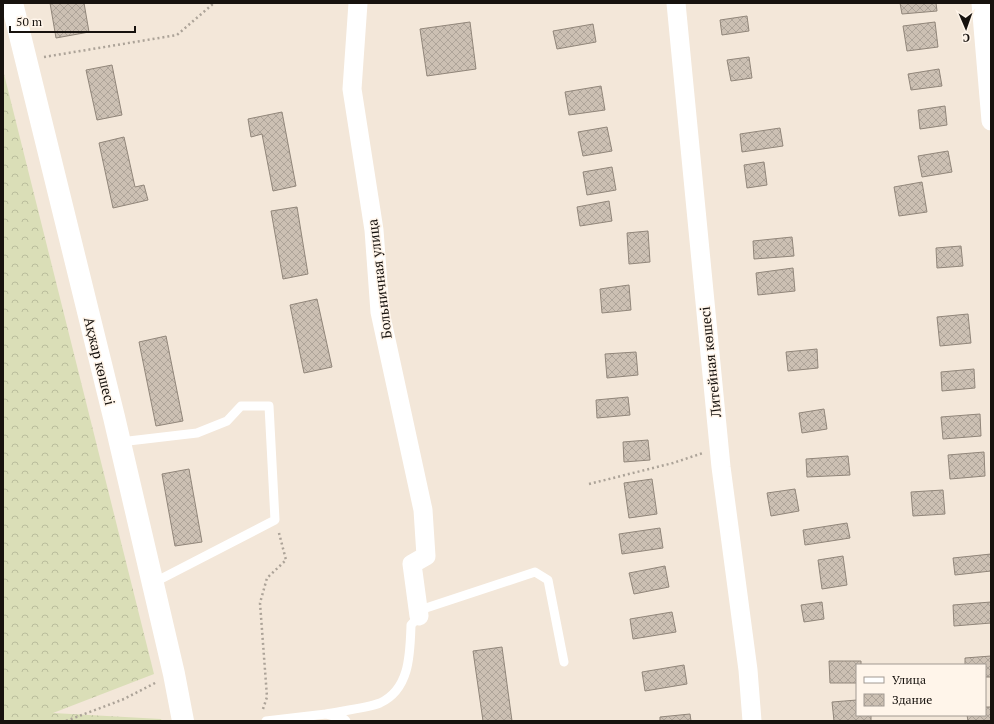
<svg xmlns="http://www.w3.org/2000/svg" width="994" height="724" font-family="'PT Serif',serif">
<defs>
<pattern id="forest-crowns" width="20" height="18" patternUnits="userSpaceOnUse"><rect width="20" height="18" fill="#dadeb7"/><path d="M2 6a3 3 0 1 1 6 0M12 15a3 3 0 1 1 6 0" fill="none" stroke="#babd9c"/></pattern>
<pattern id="building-cross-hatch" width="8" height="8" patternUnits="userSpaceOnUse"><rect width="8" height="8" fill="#ccc0b3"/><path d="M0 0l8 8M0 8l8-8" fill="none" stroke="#aea499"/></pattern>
</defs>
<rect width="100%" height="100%" fill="#f3e7d9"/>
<path fill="url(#forest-crowns)" d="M 3,70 L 154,674 L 53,713 L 161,719 L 162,721 L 3,721 Z"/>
<path fill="url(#building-cross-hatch)" stroke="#91867a" d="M 50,3 L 84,3 L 89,32 L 56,38 Z
M 900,3 L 936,3 L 937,11 L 902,14 Z
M 747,16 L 749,31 L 722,35 L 720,20 Z
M 470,22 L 476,69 L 427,76 L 420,29 Z
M 935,22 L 938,47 L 907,51 L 903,26 Z
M 593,24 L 596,42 L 557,49 L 553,31 Z
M 749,57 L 752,78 L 731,81 L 727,60 Z
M 112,65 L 122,115 L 97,120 L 86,70 Z
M 939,69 L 942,86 L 911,90 L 908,74 Z
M 601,86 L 605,110 L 569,115 L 565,92 Z
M 945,106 L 947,125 L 920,129 L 918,110 Z
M 282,112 L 296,186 L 273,191 L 262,134 L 251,137 L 248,119 Z
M 607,127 L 612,151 L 583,156 L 578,132 Z
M 780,128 L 783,146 L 742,152 L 740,134 Z
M 124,137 L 135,187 L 144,185 L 148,200 L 113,208 L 99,143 Z
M 948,151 L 952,172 L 922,177 L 918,156 Z
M 764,162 L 767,185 L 747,188 L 744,165 Z
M 612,167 L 616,190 L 587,195 L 583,172 Z
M 922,182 L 927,212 L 899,216 L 894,187 Z
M 609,201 L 612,221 L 580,226 L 577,207 Z
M 297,207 L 308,274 L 283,279 L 271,211 Z
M 648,231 L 650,262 L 629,264 L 627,233 Z
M 792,237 L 794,256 L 754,259 L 753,241 Z
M 961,246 L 963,266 L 937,268 L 936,248 Z
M 793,268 L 795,291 L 758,295 L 756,273 Z
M 629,285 L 631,310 L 602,313 L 600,289 Z
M 317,299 L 332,367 L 304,373 L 290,305 Z
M 968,314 L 971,343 L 940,346 L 937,317 Z
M 166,336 L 183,421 L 156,426 L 139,342 Z
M 817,349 L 818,368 L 788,371 L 786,352 Z
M 636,352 L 638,375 L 607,378 L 605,354 Z
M 974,369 L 975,388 L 942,391 L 941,372 Z
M 628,397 L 630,415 L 597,418 L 596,400 Z
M 824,409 L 827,429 L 802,433 L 799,413 Z
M 980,414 L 981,436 L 943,439 L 941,417 Z
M 648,440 L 650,460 L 624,462 L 623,442 Z
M 984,452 L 985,476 L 950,479 L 948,455 Z
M 848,456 L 850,475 L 807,477 L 806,459 Z
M 189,469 L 202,542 L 175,546 L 162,474 Z
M 652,479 L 657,514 L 629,518 L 624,483 Z
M 795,489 L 799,511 L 771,516 L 767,493 Z
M 943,490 L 945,514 L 913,516 L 911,492 Z
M 847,523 L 850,538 L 805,545 L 803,530 Z
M 660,528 L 663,548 L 622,554 L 619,534 Z
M 991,554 L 991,571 L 955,575 L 953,558 Z
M 843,556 L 847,585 L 822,589 L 818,560 Z
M 665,566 L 669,587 L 634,594 L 629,573 Z
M 822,602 L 824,619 L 804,622 L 801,605 Z
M 991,602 L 991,623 L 954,626 L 953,605 Z
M 672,612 L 676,632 L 633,639 L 630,619 Z
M 502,647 L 512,721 L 483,721 L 473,651 Z
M 991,656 L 991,677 L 985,677 L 985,665 L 965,665 L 965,658 Z
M 829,661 L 861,661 L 861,665 L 857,665 L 857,683 L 830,683 Z
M 684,665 L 687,684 L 645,691 L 642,672 Z
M 857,700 L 857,715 L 871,715 L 871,721 L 834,721 L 832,702 Z
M 985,707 L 991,707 L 991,721 L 968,721 L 967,715 L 985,715 Z
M 690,714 L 691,721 L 660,721 L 660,717 Z"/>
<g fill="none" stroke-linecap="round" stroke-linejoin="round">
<path stroke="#aca398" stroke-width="2.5" stroke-dasharray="2 3" stroke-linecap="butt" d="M 44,57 L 177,35 L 214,3
M 589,484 L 673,463 L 703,453
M 263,709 L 267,697 L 260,603 L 267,578 L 286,560 L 279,533
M 66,721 L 124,699 L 157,682"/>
<path stroke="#fff" stroke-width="9" d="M 120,442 L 197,433 L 227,421 L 241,406 L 269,406 L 275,520 L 153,583
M 326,714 C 341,711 367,708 380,703 C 410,689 410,654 411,625 L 426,608 L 535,572 L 548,580 L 564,662
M 266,721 L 326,714 L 344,719 L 346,721"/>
<path stroke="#fff" stroke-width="19" d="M 358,3 L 352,89 L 374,230 L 380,312 L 423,510 L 426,556 L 412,564 L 419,616
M 676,3 L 721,467 L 748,670 L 752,721
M 981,3 L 991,121"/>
<path stroke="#fff" stroke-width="22" d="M 12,3 L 114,417 L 174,674 L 183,721"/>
</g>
<g text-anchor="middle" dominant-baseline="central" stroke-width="3" stroke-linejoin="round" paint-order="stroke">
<g font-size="14" fill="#17120e" stroke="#fff5ea">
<text transform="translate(379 279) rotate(-97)">Больничная улица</text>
<text transform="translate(100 361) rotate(76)">Ақжар көшесі</text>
<text transform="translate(710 362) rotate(-96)">Литейная көшесі</text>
</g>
</g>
<rect width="994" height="724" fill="none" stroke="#17120e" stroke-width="8"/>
<rect x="856" y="664" width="130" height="52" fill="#fff5ea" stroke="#a29a92"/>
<rect x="864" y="677" width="20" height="6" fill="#ffffff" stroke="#a29a92"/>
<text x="892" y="684" font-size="12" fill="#17120e">Улица</text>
<rect x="864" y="694" width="20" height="12" fill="url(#building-cross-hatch)" stroke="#a29a92"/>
<text x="892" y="704" font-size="12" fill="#17120e">Здание</text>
<g transform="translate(966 28) rotate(178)" stroke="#fff5ea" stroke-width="3" paint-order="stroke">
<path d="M0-3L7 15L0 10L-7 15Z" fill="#17120e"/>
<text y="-6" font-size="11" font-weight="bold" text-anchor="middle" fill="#17120e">С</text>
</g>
<path d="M10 26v6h125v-6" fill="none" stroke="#17120e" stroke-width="2"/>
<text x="16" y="26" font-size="12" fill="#17120e" stroke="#fff5ea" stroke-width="3" paint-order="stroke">50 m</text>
</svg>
